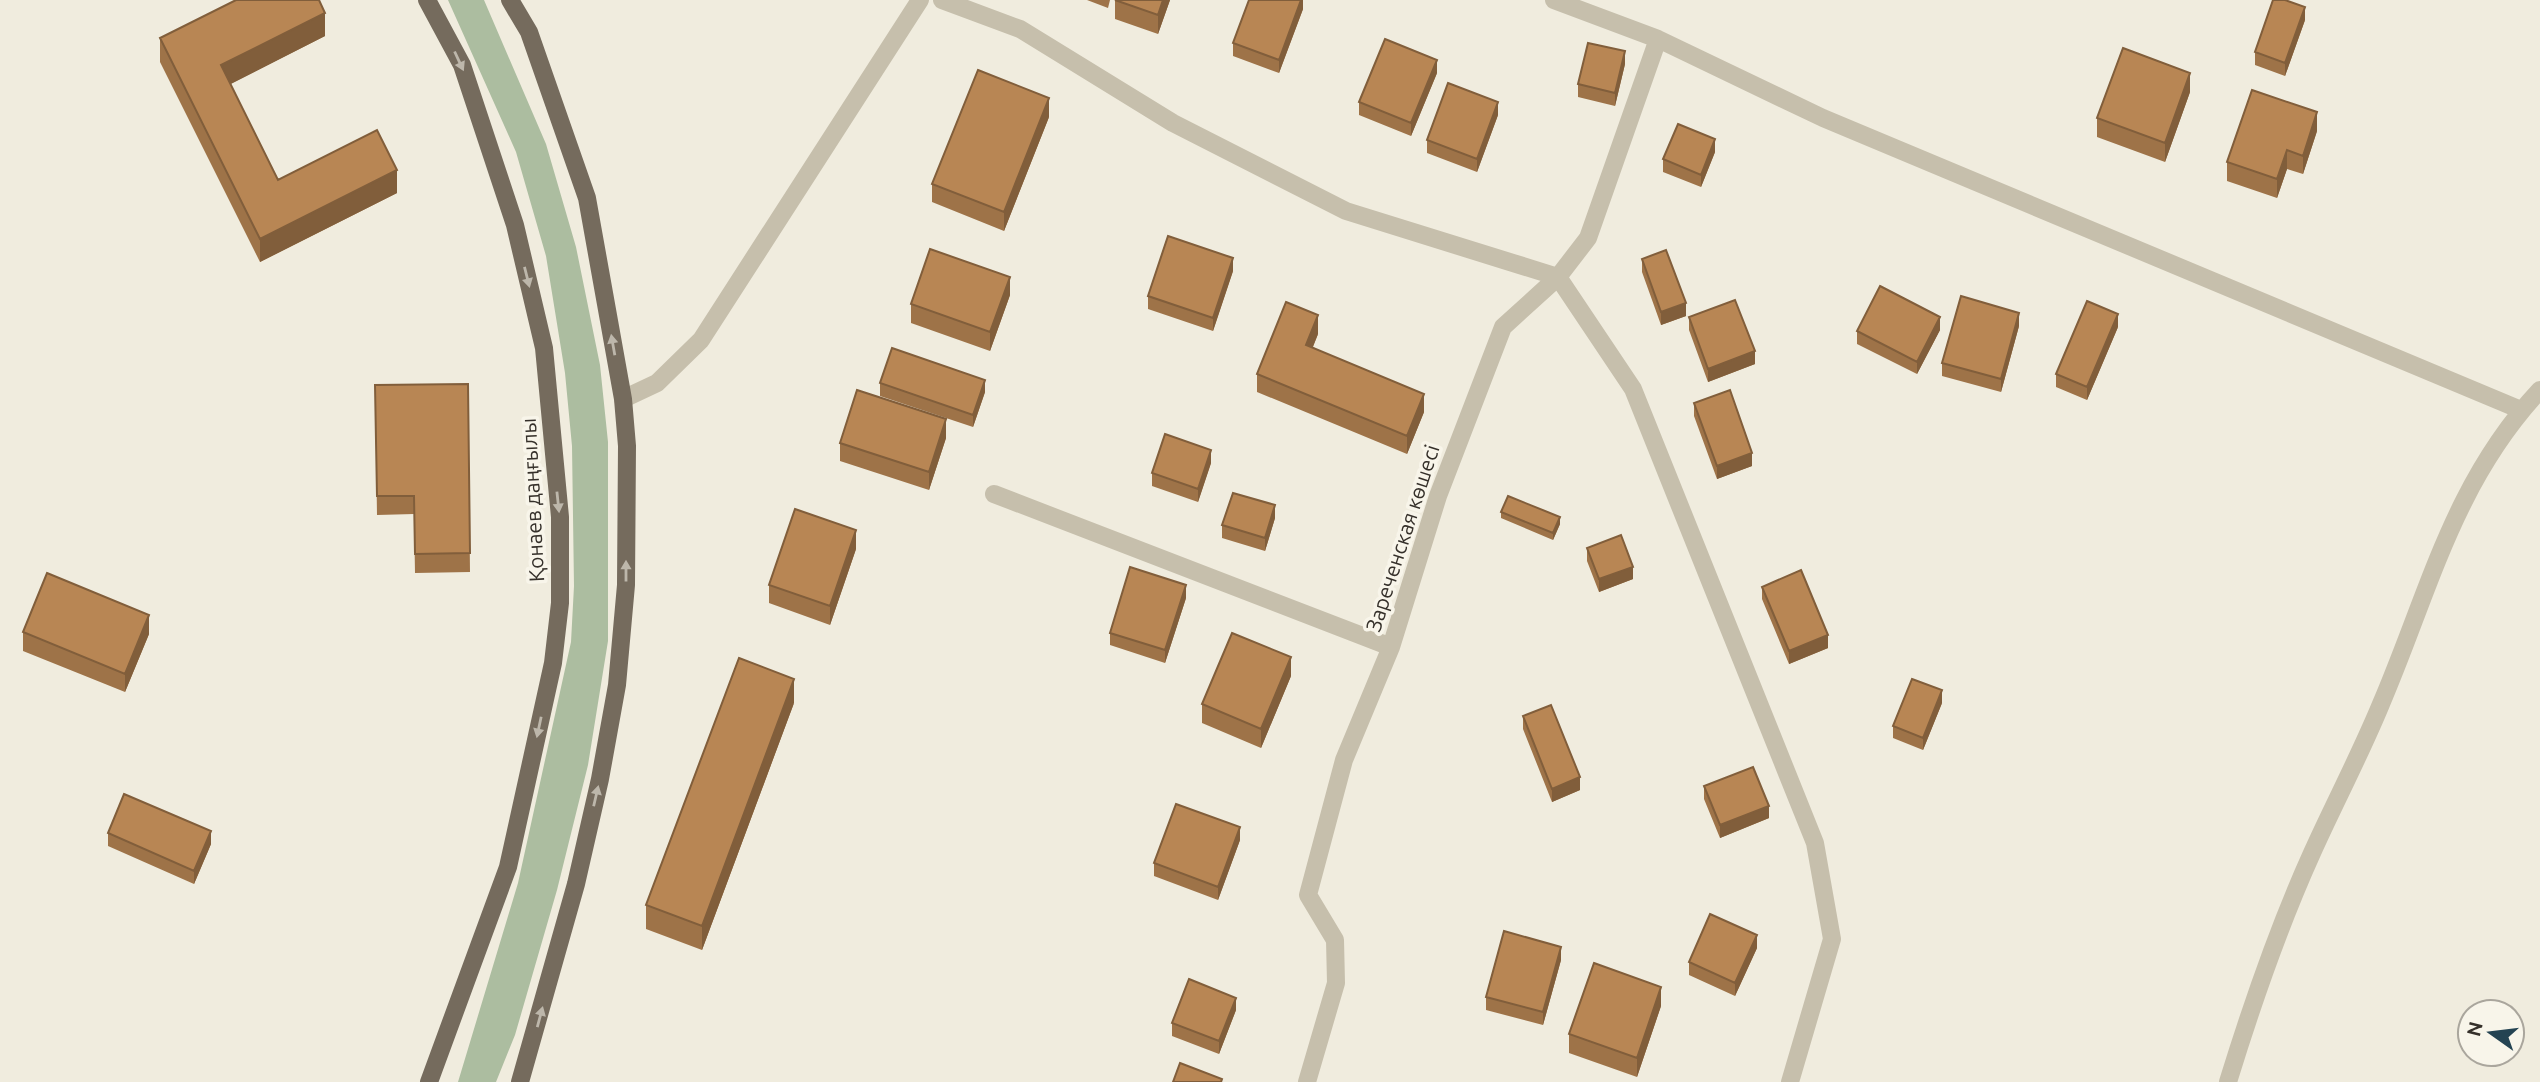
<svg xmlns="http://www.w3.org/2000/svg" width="2540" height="1082" font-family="Ubuntu,sans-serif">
<rect width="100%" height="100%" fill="#f0ecde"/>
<path fill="#acbda0" d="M 448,0 L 484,0 L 546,144 L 576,247 L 600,365 L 608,442 L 608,641 L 588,765 L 557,890 L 515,1035 L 496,1082 L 458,1082 L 518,883 L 571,642 L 574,586 L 572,446 L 565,373 L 546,256 L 516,152 Z"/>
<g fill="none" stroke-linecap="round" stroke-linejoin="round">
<path stroke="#c6bfac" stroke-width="18" d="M 942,0 L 1020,29 L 1173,123 L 1346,211 L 1558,277 L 1633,389 L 1815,843 L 1832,939 L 1790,1082
M 1554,0 L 1658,39 L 1823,118 L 2521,410
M 623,399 L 657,383 L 701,340 L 920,0
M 994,494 L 1391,647
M 1307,1082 L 1336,983 L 1335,940 L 1308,895 L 1344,760 L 1391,647 L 1438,496 L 1503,327 L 1558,277 L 1588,238 L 1658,39
M 2228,1082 C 2252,1004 2278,928 2312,853 C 2334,804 2360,755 2381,704 C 2429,592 2453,483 2540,390"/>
<path stroke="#756b5d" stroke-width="18" d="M 427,0 L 462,65 L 515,225 L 544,348 L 560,517 L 560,603 L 553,663 L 508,867 L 429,1082
M 510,0 L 529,32 L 587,198 L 623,399 L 627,446 L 626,585 L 617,685 L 600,779 L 576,884 L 520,1082"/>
</g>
<path fill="#9e7348" d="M 1087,0 L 1110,0 L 1108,8 Z
M 1115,0 L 1170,0 L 1158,34 L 1115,19 Z
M 1303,0 L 1303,9 L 1279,73 L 1233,56 L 1233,43 Z
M 2305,20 L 2285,76 L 2255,65 L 2255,52 Z
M 325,36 L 230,84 L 278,180 L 397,193 L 260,262 L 160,62 L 160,38 Z
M 1625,64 L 1615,106 L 1578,97 L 1578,84 Z
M 1437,73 L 1411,136 L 1359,115 L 1359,102 Z
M 2190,92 L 2165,162 L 2097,137 L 2097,118 Z
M 1498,115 L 1477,172 L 1427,153 L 1427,140 Z
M 1049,117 L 1004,231 L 932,202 L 932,184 Z
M 2317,131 L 2303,174 L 2287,169 L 2277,198 L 2227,181 L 2227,162 Z
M 1715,152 L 1701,187 L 1663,172 L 1663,159 Z
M 1642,259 L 1686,316 L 1661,325 L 1642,272 Z
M 1233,271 L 1213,331 L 1148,309 L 1148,296 Z
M 1010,295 L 990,351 L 911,323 L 911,304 Z
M 1689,317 L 1755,364 L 1708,382 L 1689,330 Z
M 2019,326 L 2001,392 L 1942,376 L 1942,363 Z
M 2118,327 L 2087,400 L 2056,387 L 2056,374 Z
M 1940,330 L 1917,374 L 1857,344 L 1857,331 Z
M 1318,334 L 1313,347 L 1424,412 L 1407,454 L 1257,392 L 1257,374 Z
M 880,383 L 985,392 L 973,427 L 880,396 Z
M 468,384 L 470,572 L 415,573 L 414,514 L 377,515 L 375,385 Z
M 1694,403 L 1752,466 L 1717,479 L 1694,416 Z
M 946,438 L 929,490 L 840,461 L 840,443 Z
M 1211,463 L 1198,502 L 1152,486 L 1152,473 Z
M 1501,512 L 1560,524 L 1553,540 L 1501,518 Z
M 1275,518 L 1265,551 L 1222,538 L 1222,525 Z
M 1587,548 L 1633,579 L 1599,592 L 1587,561 Z
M 856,549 L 830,625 L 769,603 L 769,585 Z
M 1762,587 L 1828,648 L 1789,664 L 1762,599 Z
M 1186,598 L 1165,663 L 1110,645 L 1110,633 Z
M 23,632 L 149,634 L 125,692 L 23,651 Z
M 1291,676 L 1261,748 L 1202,723 L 1202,704 Z
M 794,703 L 702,950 L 646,929 L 646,905 Z
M 1942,703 L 1923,750 L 1893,738 L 1893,726 Z
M 1523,716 L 1580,790 L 1552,802 L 1523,729 Z
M 1704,786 L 1769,818 L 1720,838 L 1704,799 Z
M 108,833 L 211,844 L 194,884 L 108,846 Z
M 1240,840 L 1218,900 L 1154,876 L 1154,863 Z
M 1757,948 L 1735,996 L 1689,975 L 1689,962 Z
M 1561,960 L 1543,1025 L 1486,1010 L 1486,997 Z
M 1661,1006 L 1637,1077 L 1569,1053 L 1569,1034 Z
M 1236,1010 L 1219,1054 L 1172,1036 L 1172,1023 Z"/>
<path fill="#815e3b" d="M 1163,0 L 1170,0 L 1158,34 L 1158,15 Z
M 1301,0 L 1303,0 L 1303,9 L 1279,73 L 1279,60 Z
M 2305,7 L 2305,20 L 2285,76 L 2285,63 Z
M 325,13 L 325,36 L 221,89 L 221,65 Z
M 1625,51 L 1625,64 L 1615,106 L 1615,93 Z
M 1437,60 L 1437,73 L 1411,136 L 1411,123 Z
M 2190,73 L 2190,92 L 2165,162 L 2165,143 Z
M 1049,98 L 1049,117 L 1004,231 L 1004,212 Z
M 1498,102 L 1498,115 L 1477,172 L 1477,159 Z
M 2317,112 L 2317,131 L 2303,174 L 2303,156 Z
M 1715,139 L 1715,152 L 1701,187 L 1701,175 Z
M 2287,150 L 2287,169 L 2277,198 L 2277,179 Z
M 397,170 L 397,193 L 260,262 L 260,239 Z
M 1233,258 L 1233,271 L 1213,331 L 1213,318 Z
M 1010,277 L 1010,295 L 990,351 L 990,332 Z
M 1686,303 L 1686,316 L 1661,325 L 1661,312 Z
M 2019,313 L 2019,326 L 2001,392 L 2001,379 Z
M 2118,314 L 2118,327 L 2087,400 L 2087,387 Z
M 1318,315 L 1318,334 L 1306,363 L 1306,345 Z
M 1940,317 L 1940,330 L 1917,374 L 1917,362 Z
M 1755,351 L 1755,364 L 1708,382 L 1708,369 Z
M 985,380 L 985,392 L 973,427 L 973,415 Z
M 1424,394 L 1424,412 L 1407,454 L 1407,436 Z
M 946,419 L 946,438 L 929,490 L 929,472 Z
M 1211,450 L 1211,463 L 1198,502 L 1198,489 Z
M 1752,453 L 1752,466 L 1717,479 L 1717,466 Z
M 1275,505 L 1275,518 L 1265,551 L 1265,538 Z
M 1560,517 L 1560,524 L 1553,540 L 1553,533 Z
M 856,530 L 856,549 L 830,625 L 830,606 Z
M 1633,567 L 1633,579 L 1599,592 L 1599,579 Z
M 1186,585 L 1186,598 L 1165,663 L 1165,650 Z
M 149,615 L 149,634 L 125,692 L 125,674 Z
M 1828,635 L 1828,648 L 1789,664 L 1789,651 Z
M 1291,657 L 1291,676 L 1261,748 L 1261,729 Z
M 794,679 L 794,703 L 702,950 L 702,926 Z
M 1942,690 L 1942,703 L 1923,750 L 1923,738 Z
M 1580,777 L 1580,790 L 1552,802 L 1552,789 Z
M 1769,806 L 1769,818 L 1720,838 L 1720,825 Z
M 1240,827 L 1240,840 L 1218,900 L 1218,887 Z
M 211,831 L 211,844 L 194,884 L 194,871 Z
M 1757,935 L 1757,948 L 1735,996 L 1735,983 Z
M 1561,947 L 1561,960 L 1543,1025 L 1543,1012 Z
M 1661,987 L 1661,1006 L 1637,1077 L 1637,1058 Z
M 1236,998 L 1236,1010 L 1219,1054 L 1219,1041 Z"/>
<path fill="#b88654" stroke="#815e3b" stroke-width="2" d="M 236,0 L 319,0 L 325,13 L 221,65 L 278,180 L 377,130 L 397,170 L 260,239 L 160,38 Z
M 1115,0 L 1163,0 L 1158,15 Z
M 1249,0 L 1301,0 L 1279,60 L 1233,43 Z
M 2273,0 L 2285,0 L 2305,7 L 2285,63 L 2255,52 Z
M 1385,39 L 1437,60 L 1411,123 L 1359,102 Z
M 1588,43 L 1625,51 L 1615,93 L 1578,84 Z
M 2123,48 L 2190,73 L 2165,143 L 2097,118 Z
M 978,70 L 1049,98 L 1004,212 L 932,184 Z
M 1448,83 L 1498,102 L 1477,159 L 1427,140 Z
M 2252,90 L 2317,112 L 2303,156 L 2287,150 L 2277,179 L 2227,162 Z
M 1678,124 L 1715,139 L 1701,175 L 1663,159 Z
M 1168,236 L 1233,258 L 1213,318 L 1148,296 Z
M 930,249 L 1010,277 L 990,332 L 911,304 Z
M 1666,250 L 1686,303 L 1661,312 L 1642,259 Z
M 1880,286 L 1940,317 L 1917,362 L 1857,331 Z
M 1961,296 L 2019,313 L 2001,379 L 1942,363 Z
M 1735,300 L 1755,351 L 1708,369 L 1689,317 Z
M 2087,301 L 2118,314 L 2087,387 L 2056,374 Z
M 1286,302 L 1318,315 L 1306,345 L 1424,394 L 1407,436 L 1257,374 Z
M 892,348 L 985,380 L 973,415 L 880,383 Z
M 468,384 L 470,553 L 415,554 L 414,496 L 377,496 L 375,385 Z
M 857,390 L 946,419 L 929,472 L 840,443 Z
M 1730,390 L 1752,453 L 1717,466 L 1694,403 Z
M 1165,434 L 1211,450 L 1198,489 L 1152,473 Z
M 1233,493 L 1275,505 L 1265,538 L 1222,525 Z
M 1508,496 L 1560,517 L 1553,533 L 1501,512 Z
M 795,509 L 856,530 L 830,606 L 769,585 Z
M 1621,535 L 1633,567 L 1599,579 L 1587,548 Z
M 1130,567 L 1186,585 L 1165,650 L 1110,633 Z
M 1801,570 L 1828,635 L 1789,651 L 1762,587 Z
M 47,573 L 149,615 L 125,674 L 23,632 Z
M 1232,633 L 1291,657 L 1261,729 L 1202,704 Z
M 739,658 L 794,679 L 702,926 L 646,905 Z
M 1912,679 L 1942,690 L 1923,738 L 1893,726 Z
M 1551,705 L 1580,777 L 1552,789 L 1523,716 Z
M 1753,767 L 1769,806 L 1720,825 L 1704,786 Z
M 124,794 L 211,831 L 194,871 L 108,833 Z
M 1176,804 L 1240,827 L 1218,887 L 1154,863 Z
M 1710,914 L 1757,935 L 1735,983 L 1689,962 Z
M 1504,931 L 1561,947 L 1543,1012 L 1486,997 Z
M 1594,963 L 1661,987 L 1637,1058 L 1569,1034 Z
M 1189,979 L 1236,998 L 1219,1041 L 1172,1023 Z
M 1180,1063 L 1222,1079 L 1221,1082 L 1173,1082 Z"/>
<defs><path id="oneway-solid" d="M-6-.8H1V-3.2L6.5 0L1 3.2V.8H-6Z" transform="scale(1.75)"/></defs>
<g fill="#bdb7ab">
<use href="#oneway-solid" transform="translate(459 61) rotate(65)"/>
<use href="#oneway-solid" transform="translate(527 277) rotate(76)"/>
<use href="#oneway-solid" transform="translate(613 345) rotate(-100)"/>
<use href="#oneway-solid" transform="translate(558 502) rotate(84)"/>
<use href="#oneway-solid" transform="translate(626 571) rotate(-90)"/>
<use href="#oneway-solid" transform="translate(539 727) rotate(102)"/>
<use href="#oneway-solid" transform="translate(596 796) rotate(-77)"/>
<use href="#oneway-solid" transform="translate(540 1017) rotate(-75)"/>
</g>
<g text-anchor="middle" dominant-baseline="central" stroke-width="7" stroke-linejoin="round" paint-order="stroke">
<g font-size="21" fill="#35302a" stroke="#f8f5ea">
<text transform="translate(532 500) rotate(-93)">Қонаев даңғылы</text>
<text transform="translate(1402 538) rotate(-72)">Зареченская көшесі</text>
</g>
</g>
<g transform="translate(2491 1033) rotate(284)"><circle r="33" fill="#f8f5ea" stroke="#aaa69d" stroke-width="2"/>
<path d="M0-5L12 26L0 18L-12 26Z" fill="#244352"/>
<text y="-10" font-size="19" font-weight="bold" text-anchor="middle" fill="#35302a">N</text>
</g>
</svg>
